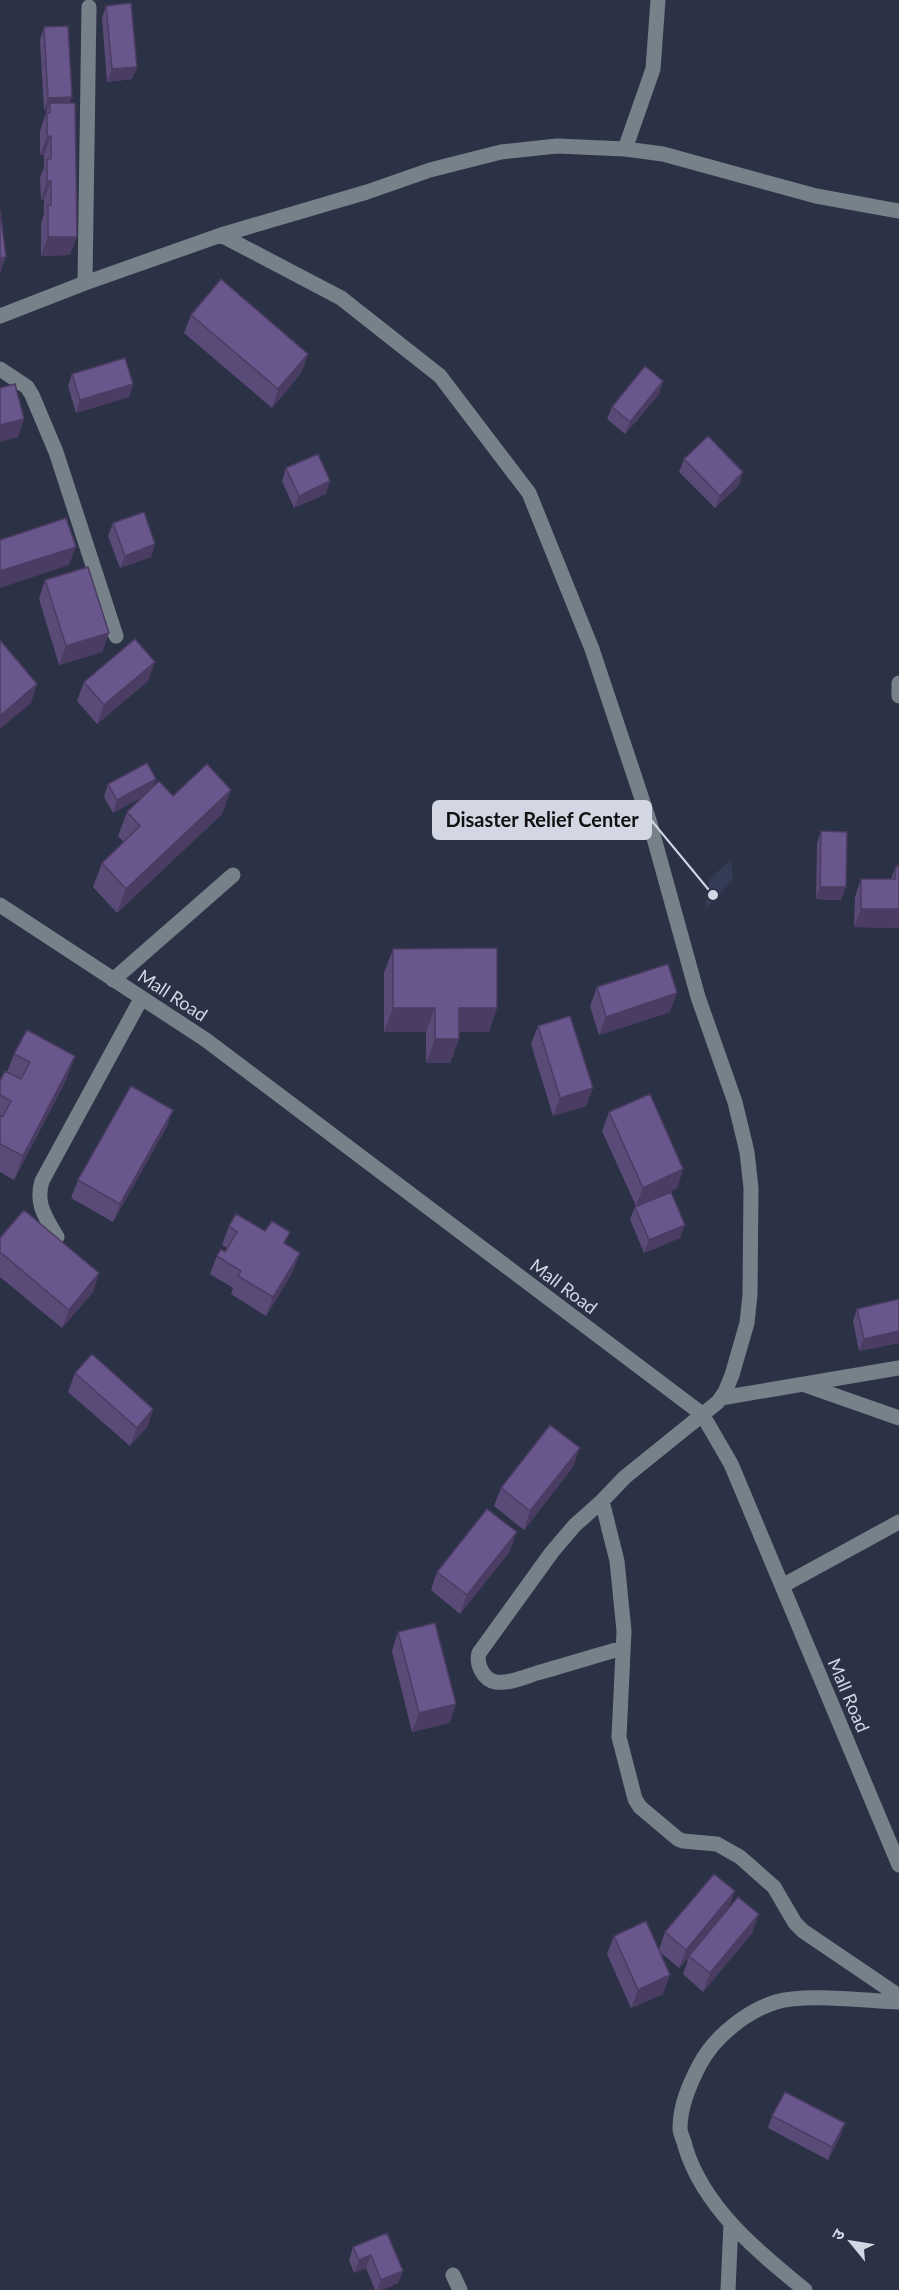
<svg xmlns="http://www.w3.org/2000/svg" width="899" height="2290" font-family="Lato,'Noto Sans Devanagari',sans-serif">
<rect width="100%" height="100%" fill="#2c3246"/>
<path fill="#333b55" d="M 731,859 L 733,880 L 705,909 L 709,880 Z"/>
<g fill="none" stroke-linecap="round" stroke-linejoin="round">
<path stroke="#778189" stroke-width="15" d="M 625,149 L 653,69 L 658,0
M 221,235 L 341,298 L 440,376 L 529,493 L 592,649 L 649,820 L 698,997 L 735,1102 L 747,1152 L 751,1188 L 750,1295 L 747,1323 L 732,1375 L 725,1392 L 718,1402 L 625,1477 L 602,1501 L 575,1525 L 552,1552 L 479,1653 C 476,1664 483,1680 496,1682 C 509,1684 525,1677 537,1673 C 566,1665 594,1656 623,1648
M 85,283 L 89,7
M 0,316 L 85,283 L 221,235 L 367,192 L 430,170 L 501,152 L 557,146 L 625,149 L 663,154 L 816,196 L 899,211
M 0,369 L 27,387 L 32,395 L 56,452 L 116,636
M 899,683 L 899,696
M 0,905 L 206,1040 L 702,1414 L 731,1464 L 899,1865
M 113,980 L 233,875
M 57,1237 C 46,1218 35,1204 42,1181 L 141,999
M 805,1385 L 899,1418
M 721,1398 L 899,1368
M 602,1501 L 617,1561 L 624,1631 L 619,1737 L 635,1799 L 640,1807 L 678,1839 L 683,1841 L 717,1844 L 740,1857 L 774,1887 L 795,1923 L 803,1931 L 899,1996
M 782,1586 L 899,1522
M 453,2275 L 460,2290
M 728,2290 L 731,2223
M 805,2290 C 757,2251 703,2207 685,2146 C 684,2140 680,2134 680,2128 C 680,2105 690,2083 700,2064 C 715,2036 747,2011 776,2002 C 805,1993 867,2001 899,2002"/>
</g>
<path fill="#5a4a78" d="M 106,6 L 137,67 L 132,79 L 107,82 L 102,18 Z
M 44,27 L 72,97 L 69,103 L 70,255 L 41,256 L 41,224 L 44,214 L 44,200 L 41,200 L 40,177 L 44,168 L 44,155 L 40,155 L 40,131 L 47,110 L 44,110 L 40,40 Z
M 191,315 L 308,354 L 301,373 L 272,408 L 184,333 Z
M 72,374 L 133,384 L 129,397 L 76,413 L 68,386 Z
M 663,381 L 659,394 L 625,434 L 607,419 L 612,407 Z
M 684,459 L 739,485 L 715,508 L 679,472 Z
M 286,468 L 326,494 L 294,508 L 282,481 Z
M 113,523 L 155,544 L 151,557 L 120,568 L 108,536 Z
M 45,580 L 109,633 L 102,652 L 59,665 L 39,599 Z
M 148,681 L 97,724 L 77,701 L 84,682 Z
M 156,779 L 153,787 L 222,814 L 117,913 L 93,887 L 102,863 L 124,842 L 118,836 L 127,812 L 144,796 L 113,813 L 104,797 L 108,784 Z
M 821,831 L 841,900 L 816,899 L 817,844 Z
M 896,866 L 899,928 L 854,927 L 855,897 L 861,879 L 891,879 Z
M 393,949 L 489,1032 L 459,1032 L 459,1039 L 450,1063 L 426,1063 L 426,1032 L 384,1032 L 384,973 Z
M 597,987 L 670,1012 L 599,1035 L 590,1006 Z
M 538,1026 L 586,1106 L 553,1116 L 531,1044 Z
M 14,1054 L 75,1056 L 66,1080 L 14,1180 L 0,1172 L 0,1081 L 7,1072 Z
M 173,1110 L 166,1128 L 113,1222 L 71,1198 L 78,1180 Z
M 609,1112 L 683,1169 L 677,1188 L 649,1201 L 680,1238 L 644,1253 L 630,1219 L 635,1207 L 636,1206 L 602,1131 Z
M 229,1226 L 286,1244 L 293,1271 L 266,1316 L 231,1294 L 233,1288 L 210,1274 L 217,1256 L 225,1252 L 227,1248 L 222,1245 Z
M 0,1238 L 99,1273 L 93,1292 L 62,1328 L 0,1277 Z
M 899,1299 L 899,1343 L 859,1351 L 853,1321 L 857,1309 Z
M 75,1373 L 153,1409 L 147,1427 L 130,1446 L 68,1392 Z
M 573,1467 L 524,1530 L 494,1506 L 501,1488 Z
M 510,1551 L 460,1614 L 431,1590 L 437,1572 Z
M 398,1632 L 456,1704 L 449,1723 L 412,1732 L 392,1651 Z
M 729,1908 L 759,1914 L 752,1933 L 703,1992 L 683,1974 L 689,1957 L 679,1968 L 660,1952 L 663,1994 L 631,2008 L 607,1954 L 614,1936 L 659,1950 L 665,1932 Z
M 772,2116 L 845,2123 L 840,2136 L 828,2160 L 768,2128 Z
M 353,2247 L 403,2271 L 398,2283 L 382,2290 L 375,2290 L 366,2268 L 354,2273 L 349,2260 Z"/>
<path fill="#4a3c62" d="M 137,67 L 132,79 L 107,82 L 112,69 Z
M 72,97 L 67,109 L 50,103 L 47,110 L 44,110 L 48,98 Z
M 51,136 L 44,155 L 40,155 L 47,137 Z
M 47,181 L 51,181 L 44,200 L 41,200 Z
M 48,237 L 77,237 L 70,255 L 41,256 Z
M 6,257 L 0,274 L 0,258 Z
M 308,354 L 301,373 L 272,408 L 278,389 Z
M 663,381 L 659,394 L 625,434 L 630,422 Z
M 133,384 L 129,397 L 76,413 L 80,400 Z
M 24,419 L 18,437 L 0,442 L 0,425 Z
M 743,472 L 739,485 L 715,508 L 720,496 Z
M 330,481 L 326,494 L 294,508 L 299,496 Z
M 155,544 L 151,557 L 120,568 L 125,556 Z
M 76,547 L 69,565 L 0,588 L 0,571 Z
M 109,633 L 102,652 L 59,665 L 66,646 Z
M 155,662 L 148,681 L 97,724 L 104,705 Z
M 37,684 L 31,703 L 0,729 L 0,716 Z
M 156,779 L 151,792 L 113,813 L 117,800 Z
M 231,790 L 222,814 L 117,913 L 126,889 Z
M 820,887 L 846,887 L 841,900 L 816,899 Z
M 861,909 L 899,909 L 899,928 L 854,927 Z
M 677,993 L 670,1012 L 599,1035 L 606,1017 Z
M 393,1008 L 435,1008 L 426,1032 L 384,1032 Z
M 459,1008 L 497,1008 L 489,1032 L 450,1032 Z
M 435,1039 L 459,1039 L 450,1063 L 426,1063 Z
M 75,1056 L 66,1080 L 14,1180 L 23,1156 Z
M 593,1088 L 586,1106 L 553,1116 L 560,1098 Z
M 173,1110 L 166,1128 L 113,1222 L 120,1204 Z
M 683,1169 L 677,1188 L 636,1206 L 643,1188 Z
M 685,1225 L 680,1238 L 644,1253 L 649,1240 Z
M 300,1253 L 293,1271 L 266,1316 L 273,1297 Z
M 99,1273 L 93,1292 L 62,1328 L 69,1310 Z
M 899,1331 L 899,1343 L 859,1351 L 864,1339 Z
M 153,1409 L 147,1427 L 130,1446 L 137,1428 Z
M 580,1448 L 573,1467 L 524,1530 L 530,1511 Z
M 517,1532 L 510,1551 L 460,1614 L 467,1595 Z
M 456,1704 L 449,1723 L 412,1732 L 419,1713 Z
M 735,1891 L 728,1910 L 679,1968 L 686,1950 Z
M 759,1914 L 752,1933 L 703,1992 L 710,1973 Z
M 670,1975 L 663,1994 L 631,2008 L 638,1990 Z
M 845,2123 L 840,2136 L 828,2160 L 832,2147 Z
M 371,2255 L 366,2268 L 354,2273 L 359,2260 Z
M 403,2271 L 398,2283 L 382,2290 L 377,2290 L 381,2280 Z"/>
<path fill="#69568c" stroke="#4a3c62" stroke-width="1.5" d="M 131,3 L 137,67 L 112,69 L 106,6 Z
M 68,26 L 72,97 L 48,98 L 44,27 Z
M 50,103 L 75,103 L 77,237 L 48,237 L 48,205 L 51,205 L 51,181 L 47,181 L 47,159 L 51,159 L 51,136 L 47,137 L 47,113 L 50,113 Z
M 0,210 L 6,257 L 0,258 Z
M 221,279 L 308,354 L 278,389 L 191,315 Z
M 125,358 L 133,384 L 80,400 L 72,374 Z
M 645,366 L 663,381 L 630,422 L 612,407 Z
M 15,384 L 24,419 L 0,425 L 0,388 Z
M 708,436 L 743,472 L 720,496 L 684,459 Z
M 318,454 L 330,481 L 299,496 L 286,468 Z
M 144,512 L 155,544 L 125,556 L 113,523 Z
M 66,518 L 76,547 L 0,571 L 0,540 Z
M 88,567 L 109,633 L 66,646 L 45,580 Z
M 135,639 L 155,662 L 104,705 L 84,682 Z
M 0,640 L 37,684 L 0,716 Z
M 147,763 L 156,779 L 117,800 L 108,784 Z
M 207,764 L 231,790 L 126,889 L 102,863 L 140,826 L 127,812 L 159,781 L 173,796 Z
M 821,831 L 847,832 L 846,887 L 820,887 Z
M 896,866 L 899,866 L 899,909 L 861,909 L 861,879 L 895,879 Z
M 497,948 L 497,1008 L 459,1008 L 459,1039 L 435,1039 L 435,1008 L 393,1008 L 393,949 Z
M 668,964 L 677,993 L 606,1017 L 597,987 Z
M 570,1016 L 593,1088 L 560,1098 L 538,1026 Z
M 27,1030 L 75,1056 L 23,1156 L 0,1144 L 0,1115 L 3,1116 L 11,1101 L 0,1095 L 0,1081 L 5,1071 L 21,1079 L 30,1062 L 14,1054 Z
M 131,1086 L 173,1110 L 120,1204 L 78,1180 Z
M 650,1094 L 683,1169 L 643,1188 L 609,1112 Z
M 671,1192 L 685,1225 L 649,1240 L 635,1207 Z
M 24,1210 L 99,1273 L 69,1310 L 0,1252 L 0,1238 Z
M 236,1214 L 265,1231 L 272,1221 L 290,1232 L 284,1243 L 300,1253 L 273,1297 L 238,1276 L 241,1271 L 217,1256 L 221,1249 L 225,1252 L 237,1232 L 229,1226 Z
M 899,1299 L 899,1331 L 864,1339 L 857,1309 Z
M 92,1354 L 153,1409 L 137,1428 L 75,1373 Z
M 550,1425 L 580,1448 L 530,1511 L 501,1488 Z
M 487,1509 L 517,1532 L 467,1595 L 437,1572 Z
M 435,1623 L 456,1704 L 419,1713 L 398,1632 Z
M 714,1874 L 735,1891 L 686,1950 L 665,1932 Z
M 738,1897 L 759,1914 L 710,1973 L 689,1956 Z
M 646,1921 L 670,1975 L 638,1990 L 614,1936 Z
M 785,2092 L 845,2123 L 832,2147 L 772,2116 Z
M 387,2233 L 403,2271 L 381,2280 L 371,2255 L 359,2260 L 353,2247 Z"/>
<g text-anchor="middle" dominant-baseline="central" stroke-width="5" stroke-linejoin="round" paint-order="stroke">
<g font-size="18" fill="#d3d7e4" stroke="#2c3246">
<text transform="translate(173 995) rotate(33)">Mall Road</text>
<text transform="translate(564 1286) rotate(37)">Mall Road</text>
<text transform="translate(849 1695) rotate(67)">Mall Road</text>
</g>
</g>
<path fill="none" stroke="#d3d7e4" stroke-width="2" d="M713 895L651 820"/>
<circle fill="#d3d7e4" stroke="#2c3246" stroke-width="2" cx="713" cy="895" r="6"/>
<rect fill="#d3d7e4" stroke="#d3d7e4" stroke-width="2" x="433" y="801" width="218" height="38" rx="6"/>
<g font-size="20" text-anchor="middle" font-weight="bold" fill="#111">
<text x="542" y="827">Disaster Relief Center</text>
</g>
<g transform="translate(851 2242) rotate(300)" stroke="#2c3246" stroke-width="4.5" paint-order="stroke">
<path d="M0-4.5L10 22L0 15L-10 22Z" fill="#d3d7e4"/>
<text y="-9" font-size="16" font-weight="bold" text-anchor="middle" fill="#d3d7e4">उ</text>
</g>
</svg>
